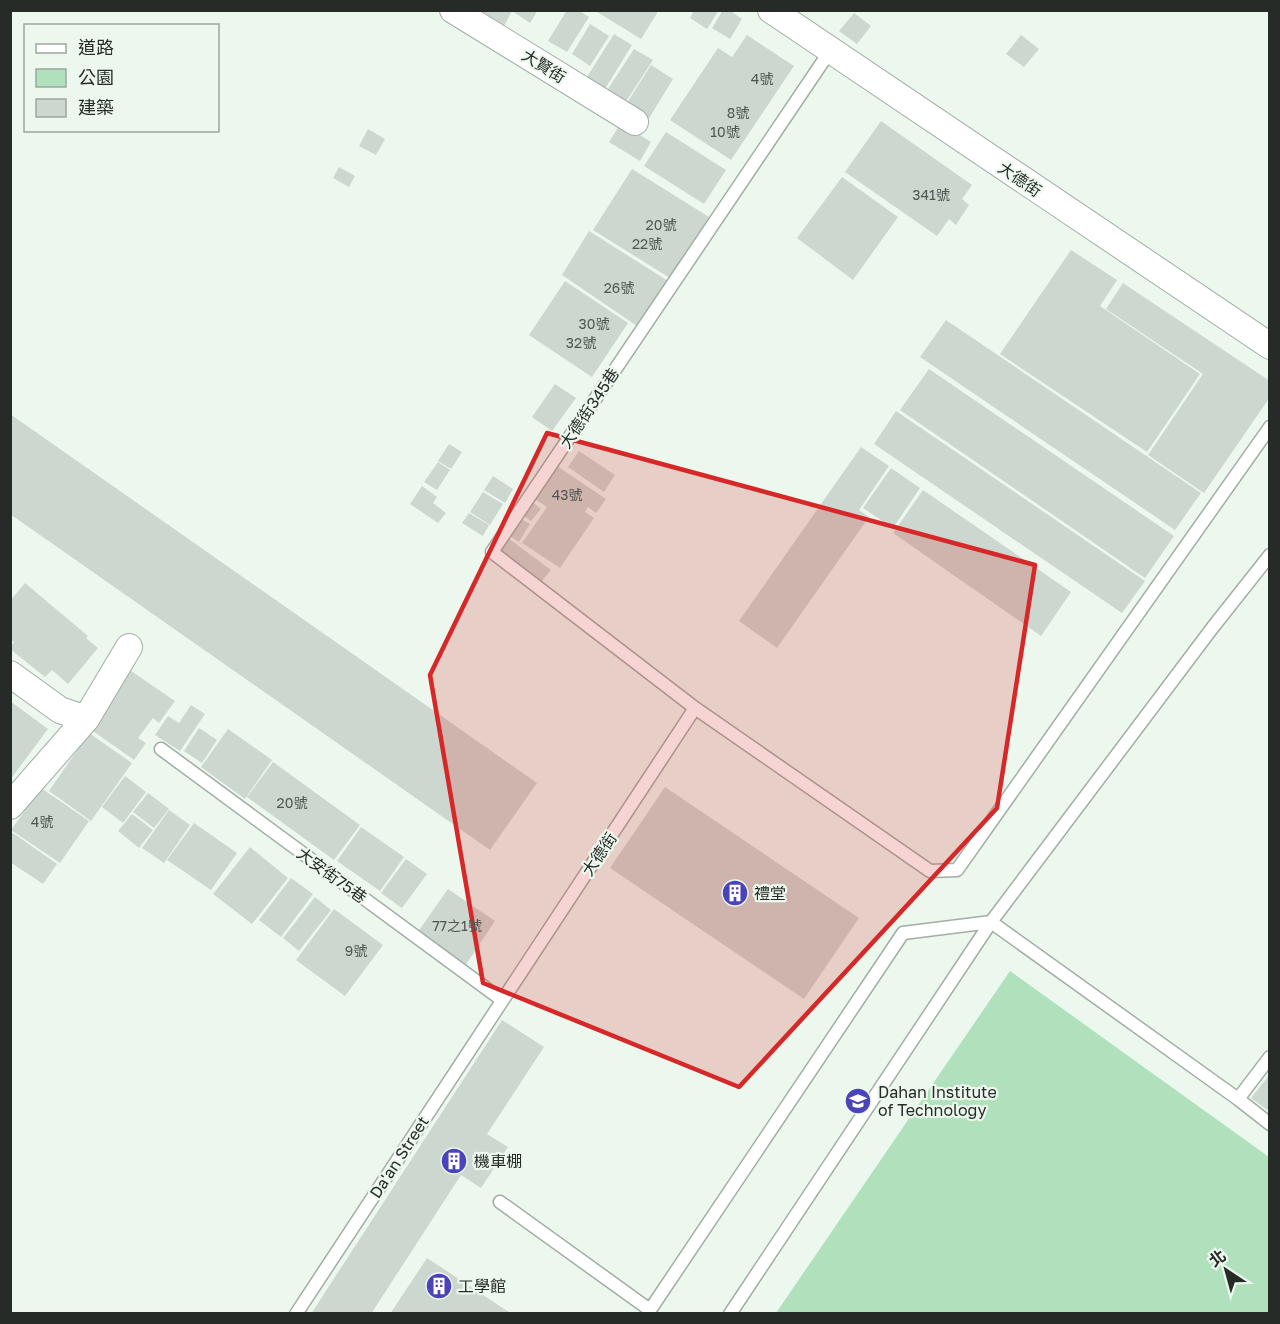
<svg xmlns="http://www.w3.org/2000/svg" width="1280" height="1324" font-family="'Golos Text','Noto Sans TC',sans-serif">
<rect width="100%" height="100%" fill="#ecf8ee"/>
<path fill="#b0e1bc" d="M 1010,971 L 1269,1157 L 1269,1313 L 776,1313 Z"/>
<path fill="#ccd8cf" d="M 479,10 L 538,10 L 530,23 L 512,11 L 504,26 Z
M 567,10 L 578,10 L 589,17 L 567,52 L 548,41 Z
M 598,10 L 659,10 L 641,39 L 597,12 Z
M 694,10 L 719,10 L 707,29 L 690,18 Z
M 723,10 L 729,10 L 742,19 L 730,39 L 712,28 Z
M 854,13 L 871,26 L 857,44 L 839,31 Z
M 590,24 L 609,36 L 590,66 L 572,54 Z
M 614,34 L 632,45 L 605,89 L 587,77 Z
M 747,35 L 794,66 L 731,160 L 670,120 L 718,48 L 732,57 Z
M 1021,35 L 1039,49 L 1024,67 L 1006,54 Z
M 634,49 L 653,60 L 625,103 L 606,92 Z
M 651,65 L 673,79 L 648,120 L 625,106 Z
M 881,121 L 972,185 L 962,199 L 969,205 L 956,225 L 949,219 L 937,236 L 845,172 Z
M 621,123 L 651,142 L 640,161 L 609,142 Z
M 368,129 L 385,139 L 376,155 L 359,146 Z
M 666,132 L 726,170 L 704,204 L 644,166 Z
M 339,167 L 355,176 L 349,187 L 333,178 Z
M 632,169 L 709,217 L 670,278 L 593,230 Z
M 842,177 L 898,217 L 853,280 L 797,238 Z
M 589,231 L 668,281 L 637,326 L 562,275 Z
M 1071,250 L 1117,280 L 1100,306 L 1200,374 L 1147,452 L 1000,354 Z
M 565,281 L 628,323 L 592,377 L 529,335 Z
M 1123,283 L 1270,381 L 1270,397 L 1204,493 L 1148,455 L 1203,374 L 1106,309 Z
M 946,320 L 1201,493 L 1175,530 L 920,357 Z
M 929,369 L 1174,536 L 1145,578 L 900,410 Z
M 555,384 L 576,398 L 552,431 L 532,417 Z
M 896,411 L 1145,581 L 1122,613 L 874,444 Z
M 10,414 L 537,783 L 490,850 L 10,514 Z
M 449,444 L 462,452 L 451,469 L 438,461 Z
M 861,447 L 889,466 L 859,510 L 869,517 L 777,648 L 739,621 Z
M 579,451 L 615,475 L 604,492 L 568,467 Z
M 438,462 L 450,470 L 437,490 L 424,482 Z
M 554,464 L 606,499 L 596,513 L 588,507 L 585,512 L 594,518 L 560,568 L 522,543 L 547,507 L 531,497 Z
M 891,468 L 920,488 L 893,528 L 863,508 Z
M 493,476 L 513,489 L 505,503 L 484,490 Z
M 422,486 L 437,497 L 433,503 L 446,513 L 438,523 L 410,504 Z
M 923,490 L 1071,592 L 1041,636 L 893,533 Z
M 483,492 L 503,504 L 490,525 L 470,512 Z
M 531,501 L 541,509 L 531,521 L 521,514 Z
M 469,513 L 489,525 L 483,536 L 462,523 Z
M 518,517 L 530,524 L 519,542 L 507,534 Z
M 508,538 L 551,570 L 539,585 L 496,553 Z
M 25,583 L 88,636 L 86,638 L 98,648 L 68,684 L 52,670 L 45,677 L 10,649 L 14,642 L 10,639 L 10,601 Z
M 131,671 L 175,701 L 159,723 L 153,718 L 138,738 L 146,743 L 134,760 L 90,729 Z
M 10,701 L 48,729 L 10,780 Z
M 191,705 L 205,714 L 180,751 L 155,735 L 168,716 L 179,723 Z
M 199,728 L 217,740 L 202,763 L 184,751 Z
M 228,729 L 272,760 L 245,799 L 201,767 Z
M 89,733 L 132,763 L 91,821 L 49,791 Z
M 273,762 L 360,825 L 334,860 L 247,797 Z
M 125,776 L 146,792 L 123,823 L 102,807 Z
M 665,787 L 859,918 L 804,999 L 610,868 Z
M 41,788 L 89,821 L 60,863 L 11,830 Z
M 148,793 L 169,809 L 154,828 L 133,812 Z
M 169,810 L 190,825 L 164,863 L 142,848 Z
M 132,814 L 153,830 L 139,848 L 118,831 Z
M 194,823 L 237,853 L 211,890 L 167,860 Z
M 361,827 L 404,857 L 380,891 L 337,861 Z
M 13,833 L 57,864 L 43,884 L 10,862 L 10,837 Z
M 250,847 L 288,878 L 252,924 L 213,894 Z
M 406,859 L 427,874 L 402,908 L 381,893 Z
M 291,878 L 313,894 L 281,937 L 259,920 Z
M 448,889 L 495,921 L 465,966 L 417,933 Z
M 315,897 L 331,910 L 299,951 L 283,938 Z
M 334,909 L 383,945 L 345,996 L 296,960 Z
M 502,1020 L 544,1047 L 487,1134 L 508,1147 L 481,1188 L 461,1175 L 371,1314 L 311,1314 Z
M 1270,1074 L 1270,1112 L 1251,1098 Z
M 427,1258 L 512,1314 L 390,1314 Z"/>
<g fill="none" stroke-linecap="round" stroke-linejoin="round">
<defs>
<path id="lane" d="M 830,51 L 492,552 L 695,708 L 930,871 L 957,870 L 1270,427
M 161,749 L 502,1000
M 1238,1099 L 1270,1124
M 500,1202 L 650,1310 L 903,933 L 991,922 L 1238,1099 L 1270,1057
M 296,1314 L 695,708
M 730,1314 L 991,922 L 1213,627 L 1270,555"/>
<path id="street" d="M 453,10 L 635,122
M 771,10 L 1270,346
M 10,674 L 60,710 L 86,719
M 10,806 L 86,719 L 129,647"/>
</defs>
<use href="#lane" stroke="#a2ada4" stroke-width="15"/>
<use href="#street" stroke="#a2ada4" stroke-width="28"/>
<use href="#lane" stroke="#fff" stroke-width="12"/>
<use href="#street" stroke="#fff" stroke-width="26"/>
</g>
<path fill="#d62828" fill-opacity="0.2" stroke="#d62828" stroke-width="4.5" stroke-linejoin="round" d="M 547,433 L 1035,565 L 997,808 L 739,1087 L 483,983 L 430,675 Z"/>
<defs>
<symbol id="building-disc" viewBox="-11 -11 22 22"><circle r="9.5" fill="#4b43b9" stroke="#ecf8ee"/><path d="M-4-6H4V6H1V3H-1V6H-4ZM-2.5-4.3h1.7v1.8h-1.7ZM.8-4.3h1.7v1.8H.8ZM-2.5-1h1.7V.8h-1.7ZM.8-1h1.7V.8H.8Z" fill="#fff"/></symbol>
<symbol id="university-disc" viewBox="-11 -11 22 22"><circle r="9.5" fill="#4b43b9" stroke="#ecf8ee"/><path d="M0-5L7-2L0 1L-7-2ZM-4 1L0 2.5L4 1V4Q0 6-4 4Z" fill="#fff"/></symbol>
</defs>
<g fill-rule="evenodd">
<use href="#building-disc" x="720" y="878" width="30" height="30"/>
<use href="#university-disc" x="843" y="1086" width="30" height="30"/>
<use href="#building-disc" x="439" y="1146" width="30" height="30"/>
<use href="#building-disc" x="424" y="1271" width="30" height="30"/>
</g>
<g text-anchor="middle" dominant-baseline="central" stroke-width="4.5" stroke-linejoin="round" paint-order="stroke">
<g font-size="14" fill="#505652">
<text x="762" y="78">4號</text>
<text x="738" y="112">8號</text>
<text x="725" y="131">10號</text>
<text x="931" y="194">341號</text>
<text x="661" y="224">20號</text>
<text x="647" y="243">22號</text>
<text x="619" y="287">26號</text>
<text x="594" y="323">30號</text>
<text x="581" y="342">32號</text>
<text x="567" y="494">43號</text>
<text x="292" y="802">20號</text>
<text x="42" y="821">4號</text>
<text x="457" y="925">77之1號</text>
<text x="356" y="950">9號</text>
</g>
<g font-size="16" fill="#272b28" stroke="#ecf8ee">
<text transform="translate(544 66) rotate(32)">大賢街</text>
<text transform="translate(1020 179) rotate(34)">大德街</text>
<text transform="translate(589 408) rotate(-56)">大德街345巷</text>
<text transform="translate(599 854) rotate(-56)">大德街</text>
<text transform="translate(332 875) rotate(36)">大安街75巷</text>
<text transform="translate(399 1157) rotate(-57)">Da'an Street</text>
</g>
<g font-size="16" fill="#272b28" stroke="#ecf8ee" text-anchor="start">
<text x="754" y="893">禮堂</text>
<text x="878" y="1092">Dahan Institute<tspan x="878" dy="18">of Technology</tspan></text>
<text x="474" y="1161">機車棚</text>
<text x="458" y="1286">工學館</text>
</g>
</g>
<rect width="1280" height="1324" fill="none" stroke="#272b28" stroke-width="24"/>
<rect x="24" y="24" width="195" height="108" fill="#ecf8ee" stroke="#9da69f" stroke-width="1.5"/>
<rect x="36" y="44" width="30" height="9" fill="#ffffff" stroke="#9da69f" stroke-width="1.5"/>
<text x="78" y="54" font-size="18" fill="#272b28">道路</text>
<rect x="36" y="69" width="30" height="18" fill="#b0e1bc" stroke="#9da69f" stroke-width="1.5"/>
<text x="78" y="84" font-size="18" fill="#272b28">公園</text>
<rect x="36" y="99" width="30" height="18" fill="#ccd8cf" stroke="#9da69f" stroke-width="1.5"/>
<text x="78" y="114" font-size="18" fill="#272b28">建築</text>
<g transform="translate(1226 1270) rotate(324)" stroke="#ecf8ee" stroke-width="4.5" paint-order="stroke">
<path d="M0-4.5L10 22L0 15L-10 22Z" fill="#272b28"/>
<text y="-9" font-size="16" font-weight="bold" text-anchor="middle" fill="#272b28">北</text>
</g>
</svg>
